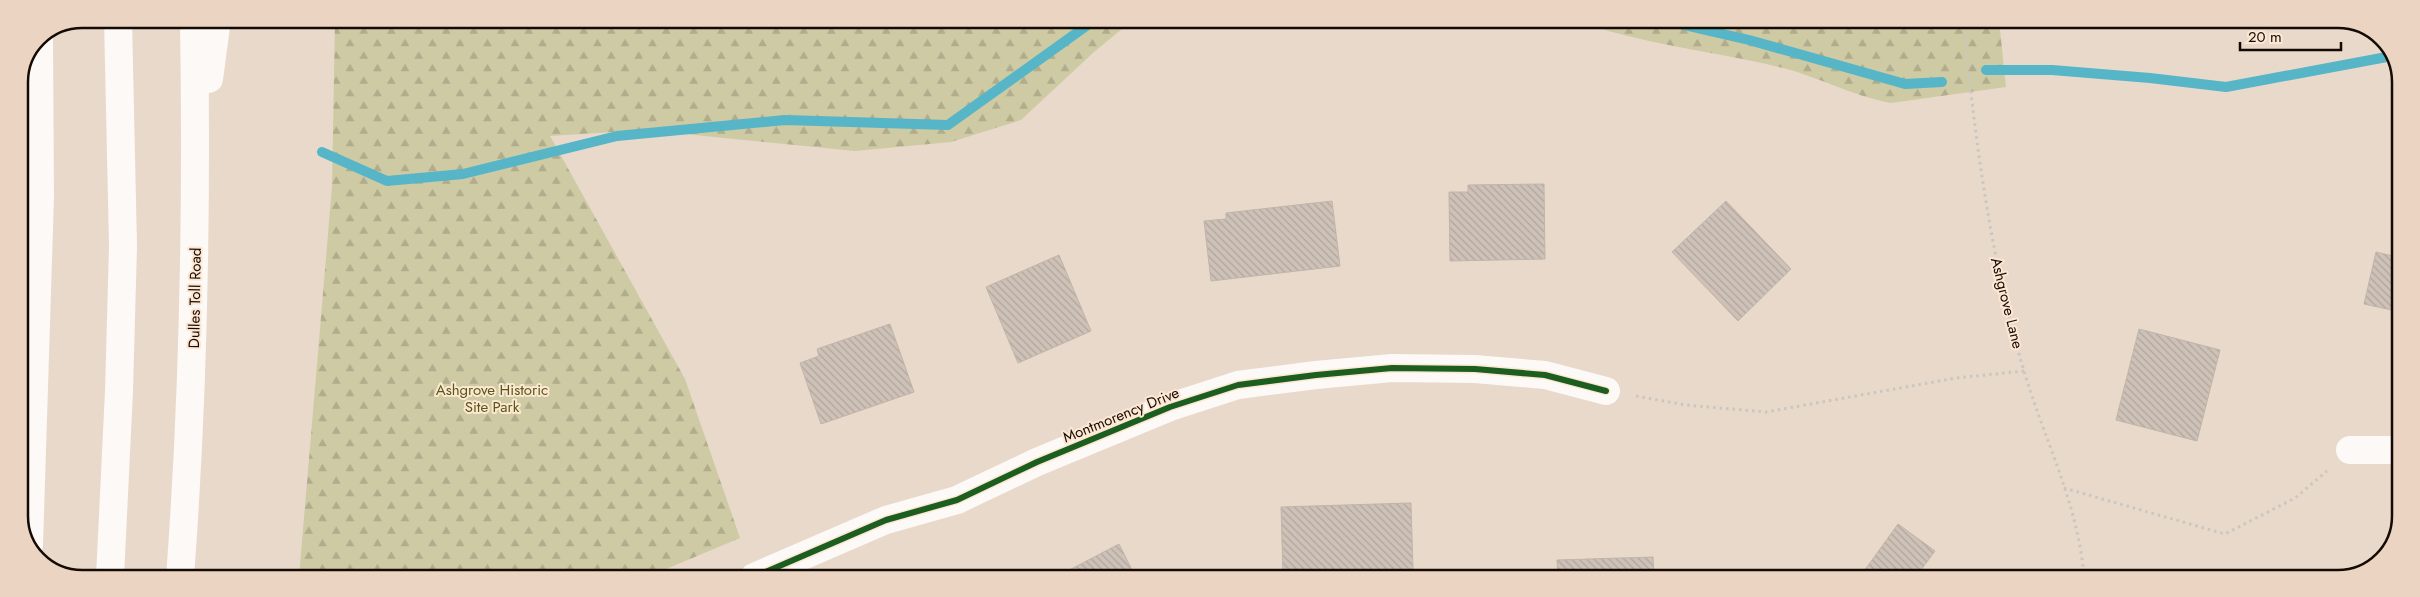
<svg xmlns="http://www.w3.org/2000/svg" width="2420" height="597" font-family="Jost,sans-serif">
<defs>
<pattern id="forest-firs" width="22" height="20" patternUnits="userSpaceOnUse" patternTransform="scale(1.25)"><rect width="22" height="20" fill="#cecaa4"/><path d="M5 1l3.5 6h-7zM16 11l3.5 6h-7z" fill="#b0ac8c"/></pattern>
<pattern id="building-back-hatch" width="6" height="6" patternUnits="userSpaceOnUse" patternTransform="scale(1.25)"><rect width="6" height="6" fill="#cec2b8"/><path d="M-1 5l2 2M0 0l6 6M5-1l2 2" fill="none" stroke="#b0a59d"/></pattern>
</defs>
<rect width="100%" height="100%" fill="#e8d9cb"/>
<path fill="url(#forest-firs)" d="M 335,19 L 1134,19 L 1094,52 L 1021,120 L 951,142 L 855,151 L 645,130 L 550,136 L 685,379 L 740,538 L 647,577 L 299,577 L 332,187 Z
M 1575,20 L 1999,20 L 2006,87 L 1891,103 C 1852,96 1817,76 1779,67 C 1712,51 1640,44 1575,20 Z"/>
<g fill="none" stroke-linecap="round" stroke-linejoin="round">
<path stroke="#56b5c6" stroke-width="10" d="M 1662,20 L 1749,40 L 1905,84 L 1942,82
M 1986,70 L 2052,70 L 2150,78 L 2226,87 L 2392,56
M 322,152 L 387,181 L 463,174 L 617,136 L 785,120 L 948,125 L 1096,19"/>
</g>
<path fill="url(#building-back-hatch)" stroke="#c0b5a9" d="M 1544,184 L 1545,259 L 1450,261 L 1449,192 L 1468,192 L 1468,185 Z
M 1332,201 L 1340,266 L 1211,281 L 1204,221 L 1226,219 L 1226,213 Z
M 1726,201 L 1791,269 L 1738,321 L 1672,252 Z
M 2376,252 L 2401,258 L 2401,312 L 2364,304 Z
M 1059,255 L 1091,331 L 1018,363 L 986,287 Z
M 890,324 L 914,392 L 821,424 L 800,363 L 819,356 L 817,349 Z
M 2139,329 L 2220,350 L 2197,441 L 2116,420 Z
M 1411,503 L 1413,569 L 1283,574 L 1281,507 Z
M 1898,524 L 1935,551 L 1915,578 L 1859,578 Z
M 1119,544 L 1136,578 L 1054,578 Z
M 1653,557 L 1654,578 L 1558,578 L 1557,560 Z"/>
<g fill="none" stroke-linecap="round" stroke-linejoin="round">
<path stroke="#cac6c2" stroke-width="3" stroke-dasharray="2.5 4" stroke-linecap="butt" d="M 1963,20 C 1975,138 1990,257 2024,371 C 2044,439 2079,506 2084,578
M 1636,396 L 1686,405 L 1766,412 L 1956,378 L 2024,371
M 2064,488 L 2225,534 L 2295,498 L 2327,471"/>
<path stroke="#fcf9f7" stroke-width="28" d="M 2350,450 L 2400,450
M 754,577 L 886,520 L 957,500 L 1037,462 L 1170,407 L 1238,385 L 1316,375 L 1392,368 L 1475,369 L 1545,375 L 1606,391"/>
<path stroke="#fcf9f7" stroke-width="28" d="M 209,79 L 217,19
M 29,545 L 40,197 L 39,36
M 110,577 L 119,391 L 123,246 L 118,19
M 180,577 C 194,391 197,205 194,19"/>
<defs>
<path id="cycleway" d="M 754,577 L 886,520 L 957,500 L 1037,462 L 1170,407 L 1238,385 L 1316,375 L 1392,368 L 1475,369 L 1545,375 L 1606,391"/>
</defs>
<use href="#cycleway" stroke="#fee7d2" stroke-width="9"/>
<use href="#cycleway" stroke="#1b5e20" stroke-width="6"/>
</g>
<g text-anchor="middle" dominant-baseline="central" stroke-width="4" stroke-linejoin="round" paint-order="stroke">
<g font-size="15" fill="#140b04" stroke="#fee7d2">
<text transform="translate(195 298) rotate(-89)">Dulles Toll Road</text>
<text transform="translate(2007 303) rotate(76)">Ashgrove Lane</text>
<text transform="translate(1121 415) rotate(-22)">Montmorency Drive</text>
</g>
<g font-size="15" fill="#555916" stroke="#fee7d2">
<text x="492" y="390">Ashgrove Historic<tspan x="492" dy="17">Site Park</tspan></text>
</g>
</g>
<path d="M0 0H2420V597H0ZM82 28H2338A54 54 0 0 1 2392 82V516A54 54 0 0 1 2338 570H82A54 54 0 0 1 28 516V82A54 54 0 0 1 82 28Z" fill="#ebd5c2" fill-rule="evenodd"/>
<path fill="none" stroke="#140b04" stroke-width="2.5" d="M82 28H2338A54 54 0 0 1 2392 82V516A54 54 0 0 1 2338 570H82A54 54 0 0 1 28 516V82A54 54 0 0 1 82 28Z"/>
<path d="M2240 42v8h101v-8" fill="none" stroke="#140b04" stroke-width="2.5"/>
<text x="2248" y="42" font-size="15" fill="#140b04" stroke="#fee7d2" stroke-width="4" paint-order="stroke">20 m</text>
</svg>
